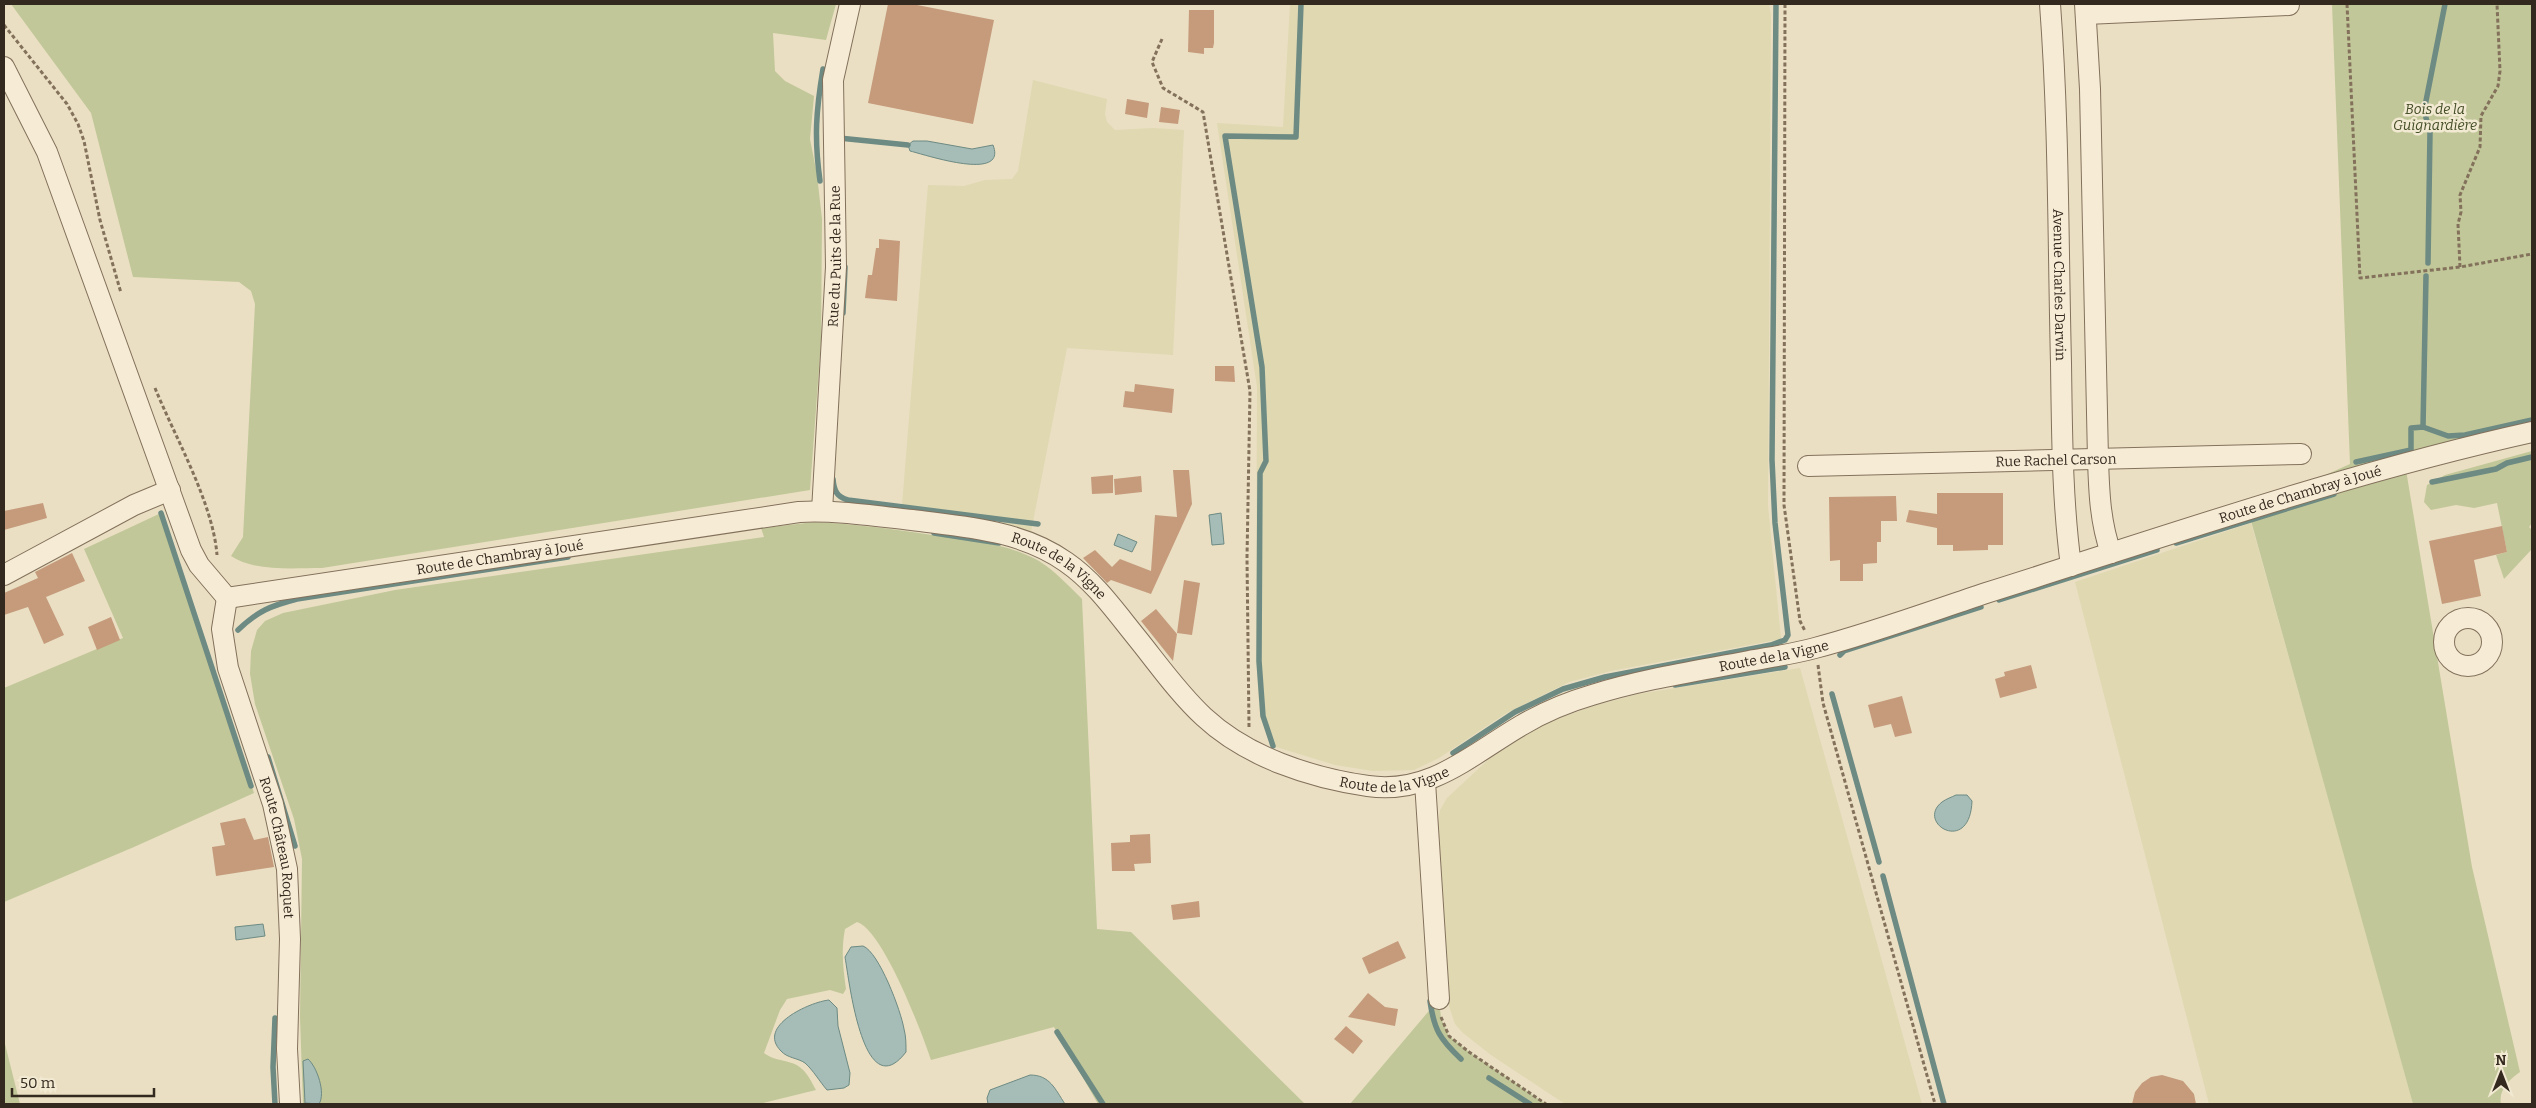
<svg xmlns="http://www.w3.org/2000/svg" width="2536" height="1108" font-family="Bitter,serif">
<rect width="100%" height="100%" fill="#eadfc3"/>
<path fill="#dfd8b1" d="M 1290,4 L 1769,4 L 1771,15 L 1768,506 L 1781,639 L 1611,671 L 1569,682 L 1505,714 L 1439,758 L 1414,770 L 1373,771 L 1335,765 L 1273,746 L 1260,717 L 1256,656 L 1257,387 L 1217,123 L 1283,127 Z
M 1033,80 L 1107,99 L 1105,114 L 1107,122 L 1115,130 L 1153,128 L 1184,130 L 1173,355 L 1067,348 L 1029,542 L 905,520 L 902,505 L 928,185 L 964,186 L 985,180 L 1012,179 L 1018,171 Z
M 2251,523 L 2352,882 L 2413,1104 L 2209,1104 L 2075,582 Z
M 1800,668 L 1922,1104 L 1565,1104 L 1491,1055 L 1463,1033 L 1455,1024 L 1449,1006 L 1437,829 L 1440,810 L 1447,798 L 1489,759 L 1526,734 L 1551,721 L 1593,706 L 1638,694 Z"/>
<path fill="#c1c798" d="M 11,4 L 836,4 L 826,40 L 773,33 L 775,71 L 785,81 L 814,96 L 810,139 L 817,175 L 822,219 L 821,341 L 810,490 L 322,568 C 294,568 255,572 231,556 L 243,537 L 255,304 L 251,291 L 239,282 L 133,277 L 91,113 Z
M 2332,4 L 2532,4 L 2532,432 L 2405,464 L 2472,867 L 2520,1072 C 2510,1079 2498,1090 2501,1104 L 2413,1104 L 2248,510 L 2350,464 Z
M 2532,451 L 2532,523 L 2529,527 L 2532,530 L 2532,549 L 2504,579 L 2496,555 L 2507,552 L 2497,503 L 2474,508 L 2456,505 L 2431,510 L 2424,502 L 2427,485 L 2445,475 Z
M 161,513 L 254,793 L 134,847 L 4,902 L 4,688 L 123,638 L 84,549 Z
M 815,522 C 855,524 893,529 932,535 C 967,540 1008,543 1039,561 C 1055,571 1069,586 1082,599 L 1097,929 L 1131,932 L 1305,1104 L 1098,1104 L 1054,1027 L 931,1060 C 922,1033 883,930 857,922 L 845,929 C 841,950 843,968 846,989 L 843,994 L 830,990 L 787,999 L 780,1010 L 764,1053 C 775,1062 792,1059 802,1069 C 808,1074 812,1083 816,1090 L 759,1104 L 303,1104 L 300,1017 L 302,859 L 294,819 L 255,704 L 250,674 L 251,651 L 257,630 L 265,621 L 283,613 L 395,590 L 764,537 L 761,528 Z
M 1439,999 L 1441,1018 L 1449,1036 L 1469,1052 L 1546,1104 L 1350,1104 Z
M 4,1040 L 20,1104 L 4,1104 Z"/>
<path fill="#a5bdb6" stroke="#6d8a83" d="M 913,141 L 927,141 L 972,149 L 993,145 C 1008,183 923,154 910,151 L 908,145 Z
M 1221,513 L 1224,544 L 1212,545 L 1209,515 Z
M 1118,534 L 1137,542 L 1132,552 L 1114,545 Z
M 1956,795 L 1967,795 L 1972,801 C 1970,856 1915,823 1942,802 C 1946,799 1952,797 1956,795 Z
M 263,924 L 265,936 L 236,940 L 235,927 Z
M 863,946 C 879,952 901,1011 904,1029 C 906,1036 906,1044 906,1052 C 863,1108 849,979 845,957 L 851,947 Z
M 829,1000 L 837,1008 L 838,1026 L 850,1073 L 849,1085 L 844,1088 L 827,1090 C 820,1082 813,1070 805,1063 C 798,1058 787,1058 781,1051 C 756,1026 810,1002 829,1000 Z
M 308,1059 C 317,1067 326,1093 319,1104 L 305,1103 L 303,1061 Z
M 1030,1075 C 1050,1075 1055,1089 1065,1104 L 988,1104 L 987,1098 L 990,1090 Z"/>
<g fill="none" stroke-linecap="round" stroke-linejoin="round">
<path stroke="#6d8a83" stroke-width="5.5" d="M 839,138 L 908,145
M 820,181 C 814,138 816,111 823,69
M 2428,263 L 2430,132 L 2426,118 L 2425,106 L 2445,4
M 843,313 L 845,267
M 2423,427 L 2448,436 L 2465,435 L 2532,420
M 2356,462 L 2411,450 L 2411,428 L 2423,427 L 2426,276
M 833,479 C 834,491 837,497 848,500 L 1038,524
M 2432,482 L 2496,469 L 2507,463 L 2532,457
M 161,513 L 251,786
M 934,533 L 999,543
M 2176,543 L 2334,494
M 1999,600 L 2157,550
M 238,630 C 258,611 270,606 297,599 L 568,557
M 1840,655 L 1844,651 L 1981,607
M 1675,685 L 1785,667
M 1832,694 L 1879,862
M 1273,746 L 1263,716 L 1259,661 L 1260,473 L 1266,461 L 1262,367 L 1225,136 L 1296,137 L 1301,4
M 1453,753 L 1515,712 L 1563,689 L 1605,677 L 1771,645 L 1785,640 L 1788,635 L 1775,523 L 1772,460 L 1776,4
M 268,757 L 295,846
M 1883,876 L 1944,1104
M 1430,1001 C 1434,1030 1440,1039 1461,1059
M 1057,1032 L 1103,1104
M 1489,1078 L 1530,1104
M 275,1104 L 273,1067 L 275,1018"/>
</g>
<path fill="#c59b7c" d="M 888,4 L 912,4 L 994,20 L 973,124 L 868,103 Z
M 1189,10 L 1214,10 L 1214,43 L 1213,48 L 1204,48 L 1204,54 L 1188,52 Z
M 1127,99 L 1149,103 L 1147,118 L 1125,114 Z
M 1161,107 L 1180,110 L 1178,124 L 1159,122 Z
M 879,239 L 900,241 L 897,301 L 865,298 L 868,275 L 872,275 L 876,248 L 879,248 Z
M 1215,366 L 1234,366 L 1235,382 L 1215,381 Z
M 1135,384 L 1174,389 L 1172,413 L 1123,407 L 1125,391 L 1134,392 Z
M 1173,470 L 1189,470 L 1192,504 L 1151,594 L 1111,580 L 1107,583 L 1083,558 L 1095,550 L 1112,567 L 1120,559 L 1151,571 L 1155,515 L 1177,517 Z
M 1113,475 L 1113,493 L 1092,494 L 1091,477 Z
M 1141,476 L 1142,492 L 1115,495 L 1114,479 Z
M 1937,493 L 2003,493 L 2003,545 L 1988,545 L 1988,550 L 1953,551 L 1953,545 L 1937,545 L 1937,528 L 1906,522 L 1909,510 L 1937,514 Z
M 1896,496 L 1897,521 L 1881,521 L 1881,542 L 1877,542 L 1877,563 L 1863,564 L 1863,581 L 1840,581 L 1840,560 L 1830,561 L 1829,497 Z
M 43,503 L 47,518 L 4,530 L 4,511 Z
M 2502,526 L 2507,552 L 2474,560 L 2481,596 L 2442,604 L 2429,541 Z
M 72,553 L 85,581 L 46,597 L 64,635 L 44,644 L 28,607 L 4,615 L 4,593 L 38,578 L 35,572 Z
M 1184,580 L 1200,583 L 1192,635 L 1177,633 Z
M 1156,609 L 1177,634 L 1173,661 L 1141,621 Z
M 111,617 L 120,640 L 97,650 L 88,627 Z
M 2031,665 L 2037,688 L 2000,698 L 1995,679 L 2005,676 L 2004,672 Z
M 1902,696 L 1912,733 L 1895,737 L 1891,724 L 1874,728 L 1868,705 Z
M 245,818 L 254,840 L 268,837 L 274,867 L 216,876 L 212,847 L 225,845 L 220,823 Z
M 1150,834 L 1151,863 L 1134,864 L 1135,871 L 1112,871 L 1111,843 L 1130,842 L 1130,835 Z
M 1199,901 L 1200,917 L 1173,920 L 1171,905 Z
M 1398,941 L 1406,958 L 1369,974 L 1362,958 Z
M 1368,993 L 1385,1007 L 1398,1009 L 1395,1026 L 1348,1017 Z
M 1346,1026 L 1363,1041 L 1353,1054 L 1334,1039 Z
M 2162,1075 L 2183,1081 L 2194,1094 L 2196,1104 L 2132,1104 L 2135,1092 L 2142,1083 L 2151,1077 Z"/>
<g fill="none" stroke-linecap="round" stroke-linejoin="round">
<defs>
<g id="minor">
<path id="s1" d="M 2050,4 C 2059,123 2058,243 2061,363 C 2062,431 2062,499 2071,566"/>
<path d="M 2085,4 L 2090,89 L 2098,459 C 2099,491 2100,522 2111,553"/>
<path d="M 2086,14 L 2289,5"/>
<path d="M 4,67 L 47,152 L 191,550 L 199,565 L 227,598"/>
<path id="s2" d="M 1808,466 L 2301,454"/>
<path id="s3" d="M 822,511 L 836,267 L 833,80 L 850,4"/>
<path d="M 4,575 L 134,505 L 170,490"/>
<path id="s4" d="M 227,598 L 799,512 C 837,510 874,516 912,520 C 965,527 1021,530 1066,562 C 1095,582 1115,611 1137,638 C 1158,664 1179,694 1204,717 C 1247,757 1311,778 1368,786 C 1430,795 1472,754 1522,725 C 1544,712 1568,702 1592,695 C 1643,679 1697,671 1749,661 C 1771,657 1793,654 1815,648 C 1872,633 1929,612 1986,593 C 2167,536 2347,473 2532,432"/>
<path id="s5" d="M 227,598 L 222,629 L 228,668 L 273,804 L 287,869 L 290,939 L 287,1049 L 290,1104"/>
<circle cx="2468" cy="642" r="24"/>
<path d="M 1425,782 L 1439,999"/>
</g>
</defs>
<use href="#minor" stroke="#83715c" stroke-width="22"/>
<path stroke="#83715c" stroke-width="3" stroke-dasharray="4 2.5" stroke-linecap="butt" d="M 1785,4 L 1784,505 L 1800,621 L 1805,631
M 2347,4 L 2360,278 L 2460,267 L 2532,254
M 4,25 L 67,104 L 78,124 L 84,141 L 100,220 L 121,293
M 1162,39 L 1152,62 L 1163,88 L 1203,112 L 1250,391 L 1247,558 L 1249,727
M 2460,267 L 2458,224 L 2461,212 L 2460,195 L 2480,147 L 2481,116 L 2498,86 L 2500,71 L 2497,4
M 155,388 C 175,437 213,503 217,555
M 1818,665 L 1823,703 L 1935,1104
M 1441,1017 L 1449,1036 L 1469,1052 L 1546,1104"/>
<use href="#minor" stroke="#f6ecd6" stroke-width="20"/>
</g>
<g text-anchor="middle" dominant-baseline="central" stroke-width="5" stroke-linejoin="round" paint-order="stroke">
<g font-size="14" font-style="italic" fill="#444e27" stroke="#f2e9d2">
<text x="2435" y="109">Bois de la<tspan x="2435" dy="16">Guignardière</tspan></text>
</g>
<g font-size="14" fill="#34291e" stroke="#f2e9d2">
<text stroke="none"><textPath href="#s3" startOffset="255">Rue du Puits de la Rue</textPath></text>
<text stroke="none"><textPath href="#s1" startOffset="281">Avenue Charles Darwin</textPath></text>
<text stroke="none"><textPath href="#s2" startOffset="248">Rue Rachel Carson</textPath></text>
<text stroke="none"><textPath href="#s4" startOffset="2225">Route de Chambray à Joué</textPath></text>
<text stroke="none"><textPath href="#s4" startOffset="276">Route de Chambray à Joué</textPath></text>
<text stroke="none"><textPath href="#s4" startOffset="849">Route de la Vigne</textPath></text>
<text stroke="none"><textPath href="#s4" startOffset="1674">Route de la Vigne</textPath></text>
<text stroke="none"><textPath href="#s4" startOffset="1269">Route de la Vigne</textPath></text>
<text stroke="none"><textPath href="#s5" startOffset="258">Route Château Roquet</textPath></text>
</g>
</g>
<rect width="2536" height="1108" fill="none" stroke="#34291e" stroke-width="10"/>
<g transform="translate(2501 1073)" stroke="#f2e9d2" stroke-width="4" paint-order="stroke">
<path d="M0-4L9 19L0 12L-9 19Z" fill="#34291e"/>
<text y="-8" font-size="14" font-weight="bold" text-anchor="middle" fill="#34291e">N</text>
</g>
<path d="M12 1088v8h142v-8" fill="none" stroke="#34291e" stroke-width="2.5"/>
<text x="20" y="1088" font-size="15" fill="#34291e" stroke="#f2e9d2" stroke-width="4" paint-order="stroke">50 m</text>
</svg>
